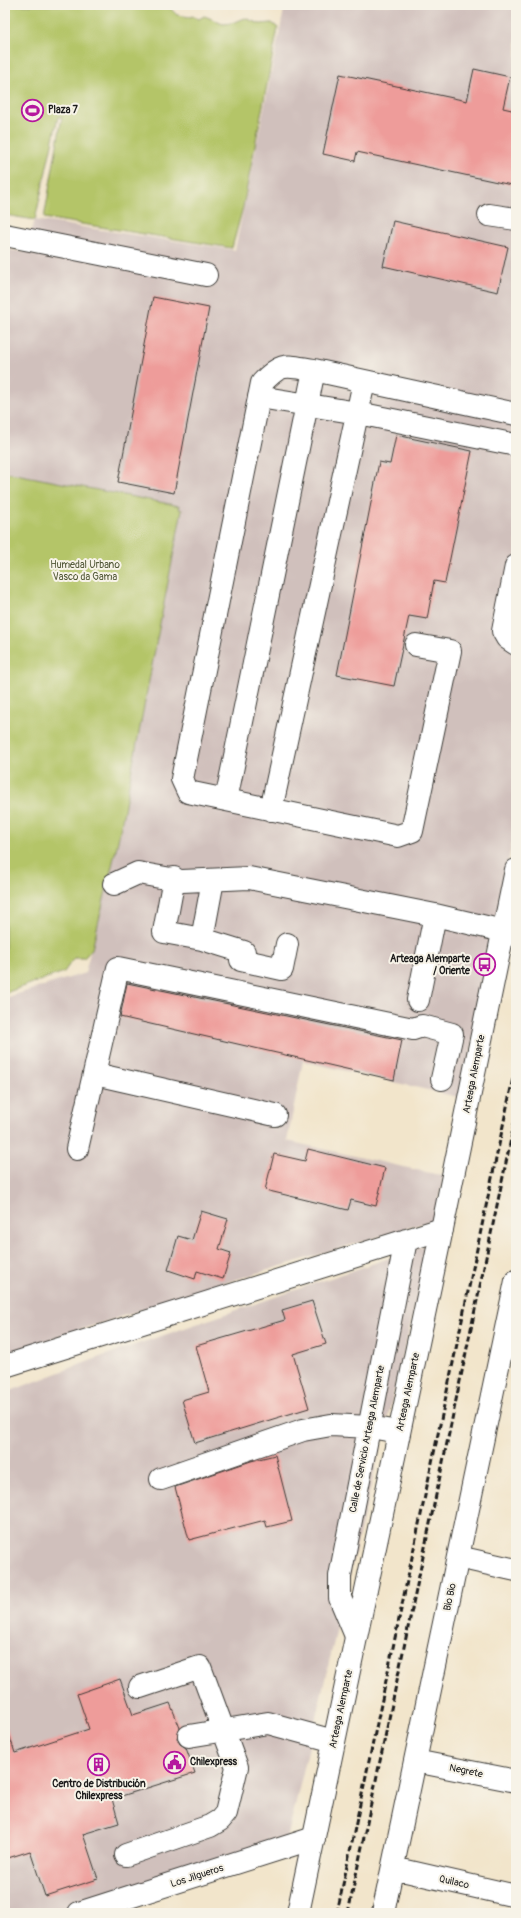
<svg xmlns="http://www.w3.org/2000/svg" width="521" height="1918" font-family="Pangolin,sans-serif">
<rect width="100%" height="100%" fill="#f7f3e8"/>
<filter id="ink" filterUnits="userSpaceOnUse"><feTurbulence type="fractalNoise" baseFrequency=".025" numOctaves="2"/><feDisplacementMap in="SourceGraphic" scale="8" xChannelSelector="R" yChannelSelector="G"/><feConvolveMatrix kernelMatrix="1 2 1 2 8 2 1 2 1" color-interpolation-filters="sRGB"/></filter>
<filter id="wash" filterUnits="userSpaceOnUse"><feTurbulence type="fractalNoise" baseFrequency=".012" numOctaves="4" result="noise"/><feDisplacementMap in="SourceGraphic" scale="16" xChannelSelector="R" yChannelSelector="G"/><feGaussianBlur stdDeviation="0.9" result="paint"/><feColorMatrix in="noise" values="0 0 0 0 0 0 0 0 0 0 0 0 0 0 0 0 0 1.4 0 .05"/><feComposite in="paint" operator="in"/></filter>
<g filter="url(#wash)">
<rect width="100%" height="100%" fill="#f2e5cb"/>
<path fill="#d0c0bc" d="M 285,5 L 516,5 L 516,821 L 462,1098 L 303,1061 L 287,1141 L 444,1176 L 434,1220 L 231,1281 L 5,1354 L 5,998 L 85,973 L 118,841 L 182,510 L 5,475 L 5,249 L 24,252 L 35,220 L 235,250 Z
M 430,1244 L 363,1519 L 284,1852 L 72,1913 L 5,1913 L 5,1393 L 100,1357 Z"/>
<path fill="#b4c568" stroke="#687042" d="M 5,5 L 167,5 L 177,15 L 190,17 L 192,16 L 199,19 L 204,16 C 209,17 219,23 223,24 C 230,24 238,21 245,18 L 260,24 L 272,23 L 278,28 L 243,207 L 232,248 L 44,218 L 62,117 L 58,117 L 35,220 L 5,215 Z
M 5,472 L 180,506 L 179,509 L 182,510 L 118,841 L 92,949 L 84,958 L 74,958 L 64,972 L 5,993 Z"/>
<g id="blocks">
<path fill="#ee9c9a" d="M 474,69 L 510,77 L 503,108 L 516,111 L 516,186 L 357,152 L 355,161 L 323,154 L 340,74 L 467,101 Z
M 393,221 L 508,247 L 498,292 L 383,266 Z
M 153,297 L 209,308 L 174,493 L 118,482 Z
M 396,435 L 472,451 L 445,583 L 434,581 L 427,619 L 409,616 L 394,686 L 337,675 L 379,462 L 390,464 Z
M 127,983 L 402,1040 L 394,1080 L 120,1017 Z
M 308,1149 L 385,1168 L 376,1206 L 351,1200 L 348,1210 L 265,1190 L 274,1154 L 305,1161 Z
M 201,1211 L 228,1219 L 219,1249 L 231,1253 L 223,1279 L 197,1271 L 195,1279 L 168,1270 L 178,1236 L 192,1240 Z
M 312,1301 L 326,1344 L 293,1354 L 309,1408 L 195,1443 L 182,1400 L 209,1392 L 196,1346 L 285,1320 L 282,1310 Z
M 275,1455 L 292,1521 L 267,1527 L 265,1520 L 189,1540 L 175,1487 L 251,1461 Z
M 120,1679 L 133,1715 L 170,1703 L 180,1728 L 177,1738 L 180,1744 L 186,1748 L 195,1773 L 112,1799 L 119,1823 L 83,1834 L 98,1879 L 45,1896 L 30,1851 L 5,1859 L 5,1729 L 7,1728 L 15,1753 L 89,1729 L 77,1694 Z"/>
</g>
</g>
<g filter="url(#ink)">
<use href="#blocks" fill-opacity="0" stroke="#3c3a36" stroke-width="1"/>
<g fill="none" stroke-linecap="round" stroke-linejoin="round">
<defs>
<path id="minor" d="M 489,215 L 516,219
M 5,235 L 206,275
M 259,397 L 358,413 L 516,445
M 516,566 L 503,631 L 507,638 L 516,644
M 416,645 L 450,651 L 412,831 L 398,836 L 188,792 L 182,779 L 262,383 C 282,361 287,366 314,370 L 516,414
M 226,800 L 314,370
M 271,810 L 364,382
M 174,878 L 164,932 L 202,939 L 213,880
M 114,884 L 138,873 L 182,881 L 249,878 L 435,915 L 503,931
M 202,939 L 244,952 L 241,960 L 282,969 L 287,944
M 418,1000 L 435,915
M 95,1074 L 275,1115
M 77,1149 L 118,968 L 413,1029 L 422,1026 L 452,1034 L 442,1079
M 5,1366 L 442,1229
M 161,1479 L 303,1430 L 331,1425 L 370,1427 L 399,1432
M 458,1557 L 516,1570
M 356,1636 L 340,1598 L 340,1576 L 406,1240
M 189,1736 L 268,1723 L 334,1741
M 415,1761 L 516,1781
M 126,1855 L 210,1826 L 220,1820 L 226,1813 L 237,1767 L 200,1667 L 140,1687
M 393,1868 L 516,1896
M 79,1913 L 314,1838
M 383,1913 L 516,1281"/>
<path id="major" d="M 298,1913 L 442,1229 L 516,870"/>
</defs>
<use href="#minor" stroke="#3c3a36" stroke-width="24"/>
<use href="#major" stroke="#3c3a36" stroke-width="24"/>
<use href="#minor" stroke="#fff" stroke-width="22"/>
<use href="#major" stroke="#fff" stroke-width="22"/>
<path stroke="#1c1c1c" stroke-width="3" stroke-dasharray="6 3" stroke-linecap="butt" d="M 337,1913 L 516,1064
M 348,1913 L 516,1115"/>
</g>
</g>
<defs>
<symbol id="stadium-ring" viewBox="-11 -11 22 22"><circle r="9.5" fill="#f7f3e8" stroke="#b5179e" stroke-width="1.5"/><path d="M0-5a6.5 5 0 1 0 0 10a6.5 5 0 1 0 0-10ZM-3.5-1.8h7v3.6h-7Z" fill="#b5179e"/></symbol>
<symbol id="bus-ring" viewBox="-11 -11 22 22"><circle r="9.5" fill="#f7f3e8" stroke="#b5179e" stroke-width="1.5"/><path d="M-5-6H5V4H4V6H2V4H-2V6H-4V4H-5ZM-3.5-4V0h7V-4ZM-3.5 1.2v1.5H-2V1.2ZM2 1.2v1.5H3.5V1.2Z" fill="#b5179e"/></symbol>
<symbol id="civic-ring" viewBox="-11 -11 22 22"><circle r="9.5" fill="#f7f3e8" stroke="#b5179e" stroke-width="1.5"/><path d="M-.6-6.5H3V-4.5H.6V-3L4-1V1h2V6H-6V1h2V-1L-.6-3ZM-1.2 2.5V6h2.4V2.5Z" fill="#b5179e"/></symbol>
<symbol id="building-ring" viewBox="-11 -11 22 22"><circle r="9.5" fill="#f7f3e8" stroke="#b5179e" stroke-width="1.5"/><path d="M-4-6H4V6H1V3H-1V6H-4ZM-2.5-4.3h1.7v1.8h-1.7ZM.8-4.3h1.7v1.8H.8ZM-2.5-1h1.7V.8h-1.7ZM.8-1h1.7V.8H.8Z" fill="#b5179e"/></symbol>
</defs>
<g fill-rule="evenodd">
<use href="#stadium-ring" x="20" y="98" width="25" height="25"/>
<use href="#bus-ring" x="472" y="952" width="25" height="25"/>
<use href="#civic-ring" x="162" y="1750" width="25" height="25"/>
<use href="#building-ring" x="86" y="1752" width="25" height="25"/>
</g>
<g text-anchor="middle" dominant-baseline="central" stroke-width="4" stroke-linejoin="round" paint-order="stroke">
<g font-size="10" font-weight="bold" fill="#1c1c1c" stroke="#f7f3e8" text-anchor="start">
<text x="48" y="110">Plaza 7</text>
<text x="470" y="959" text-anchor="end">Arteaga Alemparte<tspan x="470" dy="12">/ Oriente</tspan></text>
<text x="190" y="1762">Chilexpress</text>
<text x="99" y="1784" text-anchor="middle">Centro de Distribución<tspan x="99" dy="12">Chilexpress</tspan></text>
</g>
<g font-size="10" fill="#515737" stroke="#f7f3e8">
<text x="85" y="565">Humedal Urbano<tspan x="85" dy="12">Vasco da Gama</tspan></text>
</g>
<g font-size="10" fill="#1c1c1c" stroke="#f7f3e8">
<text transform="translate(474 1074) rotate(-79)">Arteaga Alemparte</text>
<text transform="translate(408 1392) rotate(-78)">Arteaga Alemparte</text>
<text transform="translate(367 1439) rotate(-79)">Calle de Servicio Arteaga Alemparte</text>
<text transform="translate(450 1597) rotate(-78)">Bio Bio</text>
<text transform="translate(341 1709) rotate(-78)">Arteaga Alemparte</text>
<text transform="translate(466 1771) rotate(12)">Negrete</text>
<text transform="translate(197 1876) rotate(-18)">Los Jilgueros</text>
<text transform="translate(454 1882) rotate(13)">Quilaco</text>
</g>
</g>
<rect width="521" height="1918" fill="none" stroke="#f7f3e8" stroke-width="20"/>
</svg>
